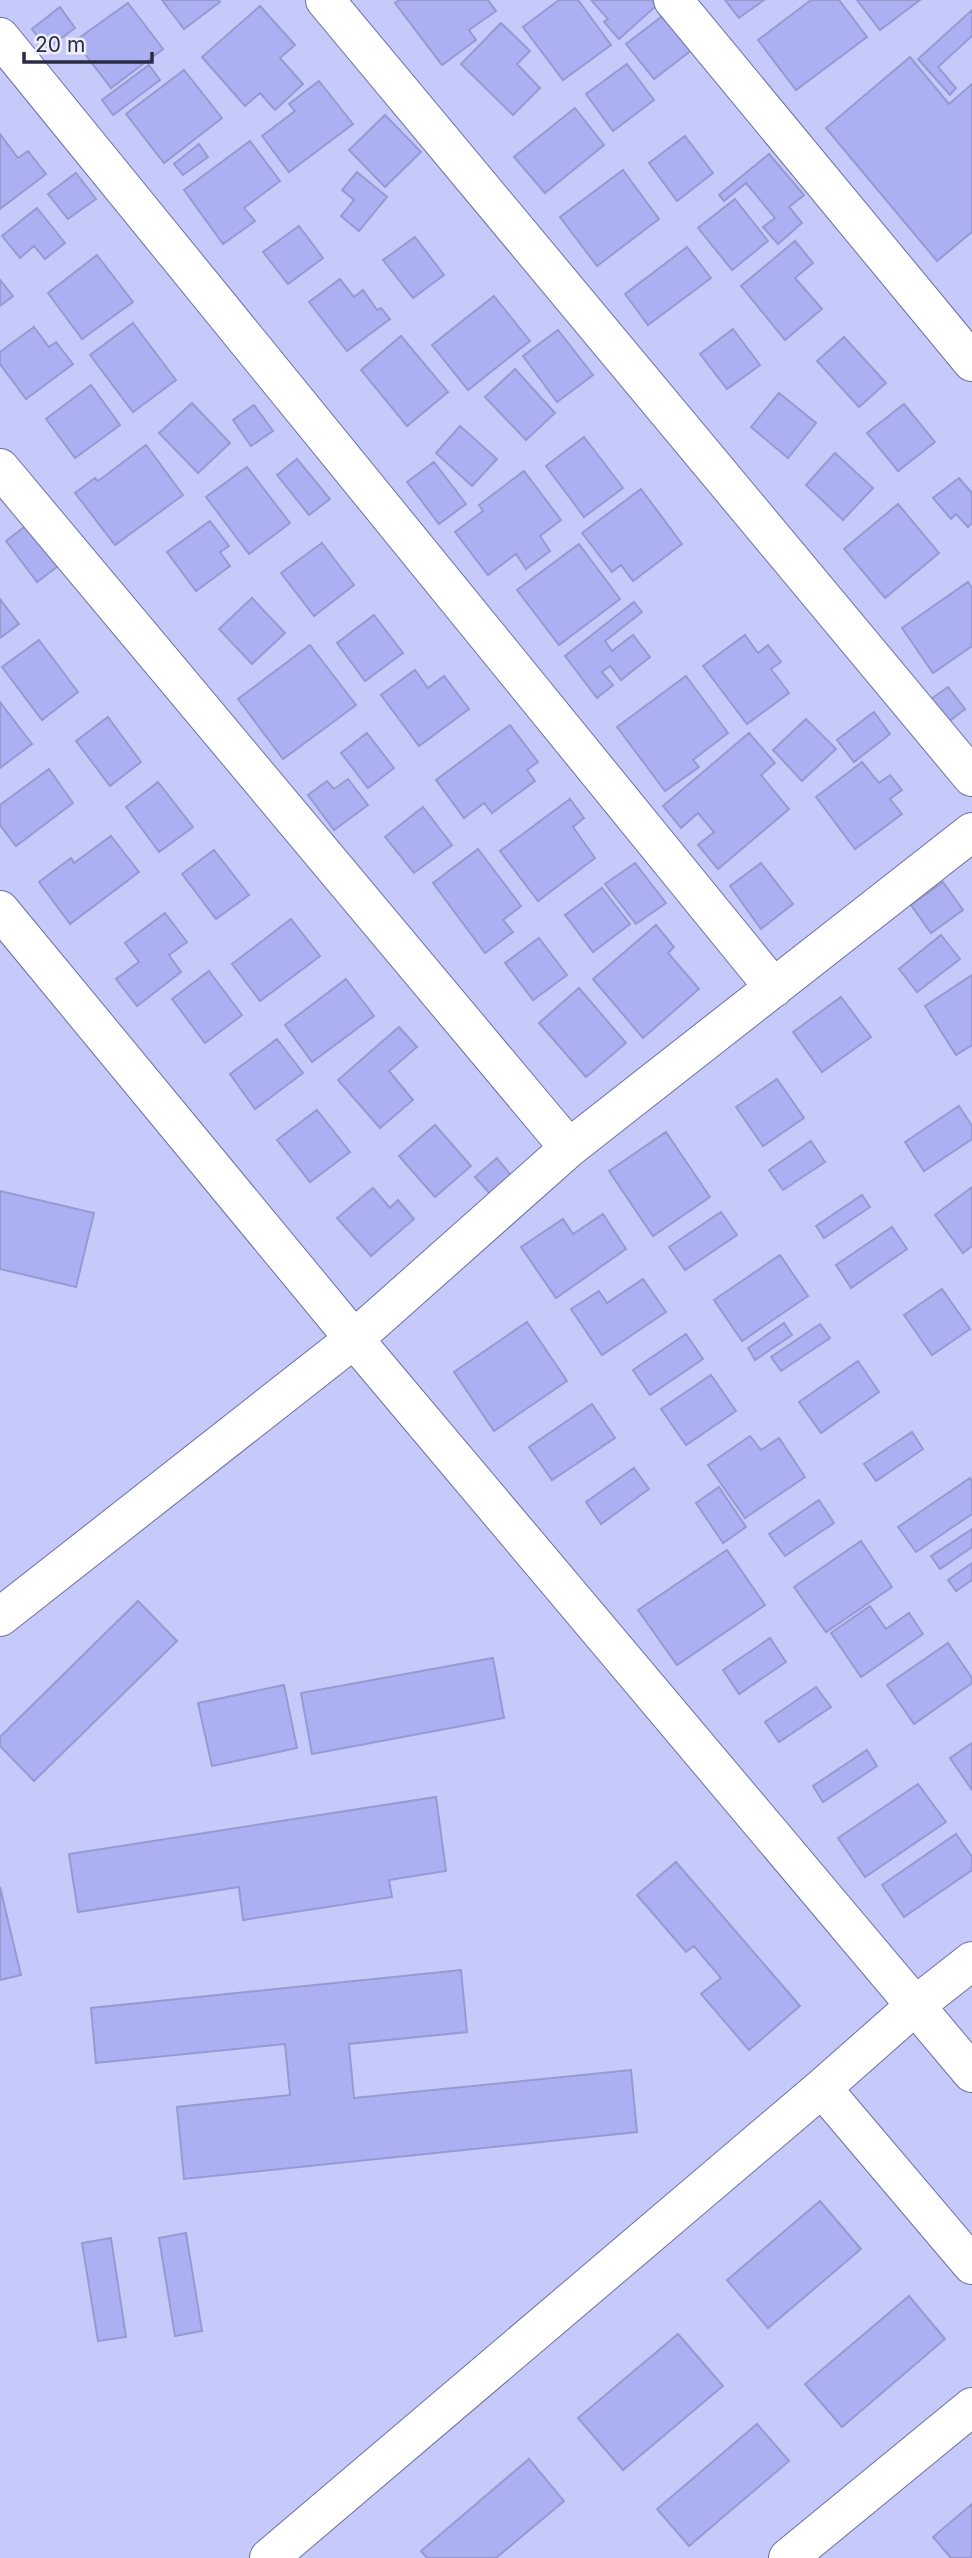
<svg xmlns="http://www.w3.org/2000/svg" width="972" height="2558" font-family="Inter,sans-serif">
<rect width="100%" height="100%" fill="#c6cafa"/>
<path fill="#abb0f3" stroke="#959ad3" stroke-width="2" d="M 162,0 L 219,0 L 220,2 L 184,29 Z
M 399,0 L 488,0 L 496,11 L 469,30 L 476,40 L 442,65 L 395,3 Z
M 559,0 L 578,0 L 611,45 L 563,80 L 523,27 Z
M 591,0 L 651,0 L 656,6 L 619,39 L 604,22 L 608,19 Z
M 725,0 L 764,0 L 739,18 Z
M 811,0 L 839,0 L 867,37 L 796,90 L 758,40 Z
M 857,0 L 920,0 L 880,30 Z
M 128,3 L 163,49 L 111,88 L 75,41 Z
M 260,6 L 295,45 L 280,58 L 303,84 L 275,110 L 260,93 L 245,106 L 202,57 Z
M 60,7 L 75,28 L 47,49 L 32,29 Z
M 972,10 L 972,36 L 938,67 L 956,88 L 950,95 L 918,59 Z
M 665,14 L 693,49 L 654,79 L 626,44 Z
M 501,23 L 530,51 L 517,64 L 540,88 L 513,115 L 461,64 Z
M 910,57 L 949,104 L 972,84 L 972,232 L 937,261 L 826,128 Z
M 627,64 L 654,100 L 613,131 L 586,94 Z
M 149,65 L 160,80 L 113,115 L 102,100 Z
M 184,70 L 222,118 L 164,163 L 126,114 Z
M 319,81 L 353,124 L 289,172 L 262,136 L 295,111 L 289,104 Z
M 575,108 L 604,145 L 545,193 L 514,157 Z
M 385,115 L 421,152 L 385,187 L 349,150 Z
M 0,134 L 18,158 L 28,151 L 46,174 L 0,209 Z
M 685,136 L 713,173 L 677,201 L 649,163 Z
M 250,141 L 280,181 L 244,208 L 255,221 L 223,244 L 184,190 Z
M 199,144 L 208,157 L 183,175 L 174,164 Z
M 769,154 L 804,195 L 789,207 L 802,223 L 778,244 L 763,227 L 775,218 L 746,183 L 724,201 L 719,195 Z
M 623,170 L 659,219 L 597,266 L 560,217 Z
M 357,172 L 387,197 L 359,231 L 341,216 L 354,200 L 342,190 Z
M 76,173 L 96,199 L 68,219 L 48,194 Z
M 735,199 L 768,241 L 732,270 L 698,228 Z
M 37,208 L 65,243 L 45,259 L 34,246 L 20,258 L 2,236 Z
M 299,226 L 323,258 L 288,284 L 263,252 Z
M 415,237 L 444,275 L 413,298 L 383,260 Z
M 795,241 L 813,263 L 795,278 L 822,309 L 785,340 L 741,286 Z
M 687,247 L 711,278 L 648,325 L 625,294 Z
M 97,255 L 133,302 L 82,339 L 48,293 Z
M 340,279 L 354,297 L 363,290 L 377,310 L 381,308 L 390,319 L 347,351 L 309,302 Z
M 0,280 L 13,296 L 0,306 Z
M 494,296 L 530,341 L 468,390 L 432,345 Z
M 133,323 L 176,380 L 133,412 L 90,355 Z
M 34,327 L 49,347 L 56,342 L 73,364 L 26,399 L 0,364 L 0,352 Z
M 733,329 L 760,365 L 727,389 L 700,354 Z
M 558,330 L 593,375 L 557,402 L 523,356 Z
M 401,336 L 448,392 L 407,426 L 361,370 Z
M 844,337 L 886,383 L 859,407 L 817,361 Z
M 515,369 L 555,413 L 526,440 L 485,397 Z
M 91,385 L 120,425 L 75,458 L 46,419 Z
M 779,393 L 816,423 L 788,458 L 751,427 Z
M 192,403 L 230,443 L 198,473 L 159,433 Z
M 904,404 L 935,442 L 898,471 L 867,433 Z
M 254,405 L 273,431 L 251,446 L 233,420 Z
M 460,426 L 497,459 L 472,486 L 436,453 Z
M 584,437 L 623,488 L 584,517 L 546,466 Z
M 146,445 L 183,495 L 115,545 L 75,493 L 95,478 L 98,481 Z
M 835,453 L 873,488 L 843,520 L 806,485 Z
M 297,459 L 330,499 L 309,515 L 277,475 Z
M 434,462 L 466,504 L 439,524 L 407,482 Z
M 247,467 L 290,523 L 249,554 L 206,497 Z
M 524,471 L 561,520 L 540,536 L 550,551 L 526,569 L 516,554 L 488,575 L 455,532 L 483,511 L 479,505 Z
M 959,478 L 972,493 L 972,523 L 968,527 L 956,514 L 951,519 L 933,498 Z
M 641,489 L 682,544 L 633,581 L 621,565 L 612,572 L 582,533 Z
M 898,504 L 939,553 L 885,598 L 844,549 Z
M 210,521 L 229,546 L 220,552 L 230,566 L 196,591 L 167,552 Z
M 27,525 L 58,566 L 37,582 L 6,541 Z
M 322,543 L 354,585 L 314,616 L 281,573 Z
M 579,544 L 620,599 L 559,645 L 517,590 Z
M 968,582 L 972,588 L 972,646 L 933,673 L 902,628 Z
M 252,598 L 285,633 L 252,664 L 219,629 Z
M 0,599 L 19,624 L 0,638 Z
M 634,602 L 642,612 L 605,641 L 612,651 L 633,635 L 650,657 L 621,680 L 610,666 L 602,672 L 613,685 L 597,698 L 565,656 Z
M 374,615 L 403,653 L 365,681 L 337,643 Z
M 745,635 L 758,653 L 768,645 L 781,662 L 771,669 L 789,693 L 747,724 L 703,666 Z
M 39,640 L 78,692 L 42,720 L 2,667 Z
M 310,645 L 356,705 L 283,759 L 238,699 Z
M 415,670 L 428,688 L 444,676 L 469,709 L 419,746 L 381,695 Z
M 686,676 L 728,733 L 693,760 L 699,767 L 665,791 L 617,727 Z
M 948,687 L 965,709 L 948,722 L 931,699 Z
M 0,702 L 32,744 L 0,768 Z
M 874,712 L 890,734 L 854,762 L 837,740 Z
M 108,717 L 141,762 L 110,786 L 76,741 Z
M 806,719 L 836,749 L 802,781 L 773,750 Z
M 510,725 L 538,762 L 527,770 L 535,781 L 492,813 L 484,803 L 464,818 L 436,780 Z
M 367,733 L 394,768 L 368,788 L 341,753 Z
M 749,733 L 775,763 L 761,775 L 789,809 L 718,869 L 698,845 L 714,832 L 698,813 L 681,828 L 663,806 Z
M 862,762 L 879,783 L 890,775 L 902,790 L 890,799 L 902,814 L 855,849 L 816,797 Z
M 49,769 L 73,803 L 16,846 L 0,825 L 0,805 Z
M 348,779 L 368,805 L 334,830 L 308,795 L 327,781 L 334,789 Z
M 158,782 L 193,827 L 159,852 L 126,807 Z
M 570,799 L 584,818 L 573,827 L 595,858 L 538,901 L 500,851 Z
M 423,807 L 452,845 L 414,873 L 385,837 Z
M 111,836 L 139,872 L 70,924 L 39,882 L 71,858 L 74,863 Z
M 478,849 L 521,906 L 503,920 L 513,932 L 485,953 L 433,883 Z
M 214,850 L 249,895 L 216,919 L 182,874 Z
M 635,863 L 666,903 L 636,924 L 605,884 Z
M 761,863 L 793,904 L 761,929 L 730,886 Z
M 943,882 L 963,910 L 931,933 L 911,905 Z
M 602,888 L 630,924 L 593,952 L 565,915 Z
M 165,913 L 187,942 L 169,955 L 181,972 L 137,1006 L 116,979 L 139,962 L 125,943 Z
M 291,919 L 320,956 L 260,1001 L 232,964 Z
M 656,925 L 674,947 L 668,953 L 699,989 L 643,1038 L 593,979 Z
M 941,935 L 960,959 L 917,992 L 899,969 Z
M 539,938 L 567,975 L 533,1000 L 505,963 Z
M 209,971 L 242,1015 L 205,1043 L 172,999 Z
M 972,975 L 972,1045 L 956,1055 L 925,1006 Z
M 346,979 L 374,1016 L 312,1062 L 285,1025 Z
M 579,988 L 626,1043 L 586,1077 L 539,1023 Z
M 841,997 L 871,1037 L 822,1072 L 793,1032 Z
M 399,1027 L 417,1047 L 389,1071 L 413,1100 L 380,1128 L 338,1080 Z
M 277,1039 L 303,1073 L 255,1109 L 230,1074 Z
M 777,1079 L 804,1118 L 763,1146 L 736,1107 Z
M 959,1106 L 972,1126 L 972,1139 L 924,1171 L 905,1142 Z
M 317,1110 L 350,1152 L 310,1182 L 277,1140 Z
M 435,1125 L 471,1166 L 435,1197 L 399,1156 Z
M 666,1132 L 710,1197 L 653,1236 L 609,1171 Z
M 811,1141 L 825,1162 L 783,1190 L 769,1170 Z
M 497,1158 L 513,1178 L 492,1196 L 475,1177 Z
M 972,1187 L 972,1246 L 963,1253 L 935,1215 Z
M 373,1188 L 390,1208 L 398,1200 L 414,1219 L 371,1256 L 337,1218 Z
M 0,1191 L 94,1213 L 76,1287 L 0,1269 Z
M 862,1195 L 870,1207 L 824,1238 L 816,1226 Z
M 721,1212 L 737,1235 L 685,1270 L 669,1247 Z
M 603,1214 L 626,1249 L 556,1298 L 521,1247 L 563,1219 L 573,1234 Z
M 892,1227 L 907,1249 L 851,1288 L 836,1265 Z
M 780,1255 L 808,1296 L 742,1341 L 714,1300 Z
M 643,1279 L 666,1312 L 602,1355 L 571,1309 L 599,1291 L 607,1303 Z
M 942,1289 L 970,1329 L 932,1355 L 904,1315 Z
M 527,1322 L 567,1381 L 494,1431 L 454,1372 Z
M 784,1323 L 792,1335 L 755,1360 L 748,1348 Z
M 820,1324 L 830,1338 L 781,1371 L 771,1357 Z
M 686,1334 L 703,1359 L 650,1395 L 633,1370 Z
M 858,1361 L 879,1392 L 821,1433 L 799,1402 Z
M 711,1375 L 736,1411 L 686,1445 L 661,1409 Z
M 592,1404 L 615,1438 L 552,1480 L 529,1447 Z
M 912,1432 L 923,1449 L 876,1481 L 864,1464 Z
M 750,1436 L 761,1450 L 779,1438 L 805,1477 L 745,1518 L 708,1465 Z
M 634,1468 L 649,1489 L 601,1524 L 586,1502 Z
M 970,1478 L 972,1482 L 972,1514 L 916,1552 L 898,1527 Z
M 719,1487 L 746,1527 L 723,1543 L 696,1503 Z
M 819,1500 L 834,1523 L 785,1556 L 769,1534 Z
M 972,1529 L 972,1547 L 940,1569 L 931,1556 Z
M 861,1541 L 892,1587 L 826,1632 L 794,1587 Z
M 727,1550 L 765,1605 L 677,1665 L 638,1610 Z
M 972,1563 L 972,1580 L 956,1591 L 948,1580 Z
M 138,1601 L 177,1641 L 34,1781 L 0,1746 L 0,1737 Z
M 870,1606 L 886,1629 L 909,1613 L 923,1634 L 861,1677 L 831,1633 Z
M 770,1638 L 786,1662 L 739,1694 L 723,1670 Z
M 948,1643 L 972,1678 L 972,1683 L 914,1724 L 887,1685 Z
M 493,1658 L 504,1718 L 312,1754 L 301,1693 Z
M 284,1685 L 297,1748 L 212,1766 L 198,1703 Z
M 816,1687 L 831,1707 L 779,1742 L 765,1722 Z
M 972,1743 L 972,1790 L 950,1758 Z
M 867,1750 L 877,1766 L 823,1802 L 813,1786 Z
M 918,1784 L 946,1822 L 865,1877 L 838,1838 Z
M 436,1797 L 446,1871 L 389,1880 L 392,1897 L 243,1920 L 239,1887 L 78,1912 L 69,1854 Z
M 956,1834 L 972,1857 L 972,1870 L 904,1917 L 882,1885 Z
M 676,1862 L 800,2006 L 749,2050 L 701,1994 L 721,1978 L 694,1946 L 686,1952 L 637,1895 Z
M 0,1887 L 21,1975 L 0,1980 Z
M 461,1970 L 467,2032 L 349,2044 L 354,2098 L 631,2070 L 637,2132 L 184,2179 L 177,2107 L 290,2095 L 285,2044 L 96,2063 L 91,2008 Z
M 820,2201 L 861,2249 L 768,2328 L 727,2280 Z
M 186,2233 L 202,2331 L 175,2336 L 159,2238 Z
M 111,2238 L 126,2337 L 98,2341 L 82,2243 Z
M 909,2296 L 945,2339 L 842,2427 L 805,2384 Z
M 678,2334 L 723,2386 L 623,2470 L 578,2418 Z
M 757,2424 L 789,2461 L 689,2546 L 657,2509 Z
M 529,2459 L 564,2501 L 496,2558 L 427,2558 L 421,2551 Z
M 972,2504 L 972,2558 L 951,2558 L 933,2537 Z"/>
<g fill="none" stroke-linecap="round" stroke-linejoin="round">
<defs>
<path id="minor" d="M 325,0 L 972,777
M 673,0 L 972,362
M 0,37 L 774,988
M 0,468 L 569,1148
M 0,910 L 354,1339 L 972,2073
M 0,1617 L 354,1339 L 569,1148 L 972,832
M 822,2088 L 972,2265
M 269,2558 L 822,2088 L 916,2005 L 972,1961
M 788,2558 L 972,2407"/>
</defs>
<use href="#minor" stroke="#6c6fa6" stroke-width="40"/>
<use href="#minor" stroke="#fff" stroke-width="38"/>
</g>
<path d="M24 52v10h128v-10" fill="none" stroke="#2b2c43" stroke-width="3.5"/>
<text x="35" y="52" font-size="21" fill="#2b2c43" stroke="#edeefa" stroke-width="5" paint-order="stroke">20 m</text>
</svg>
